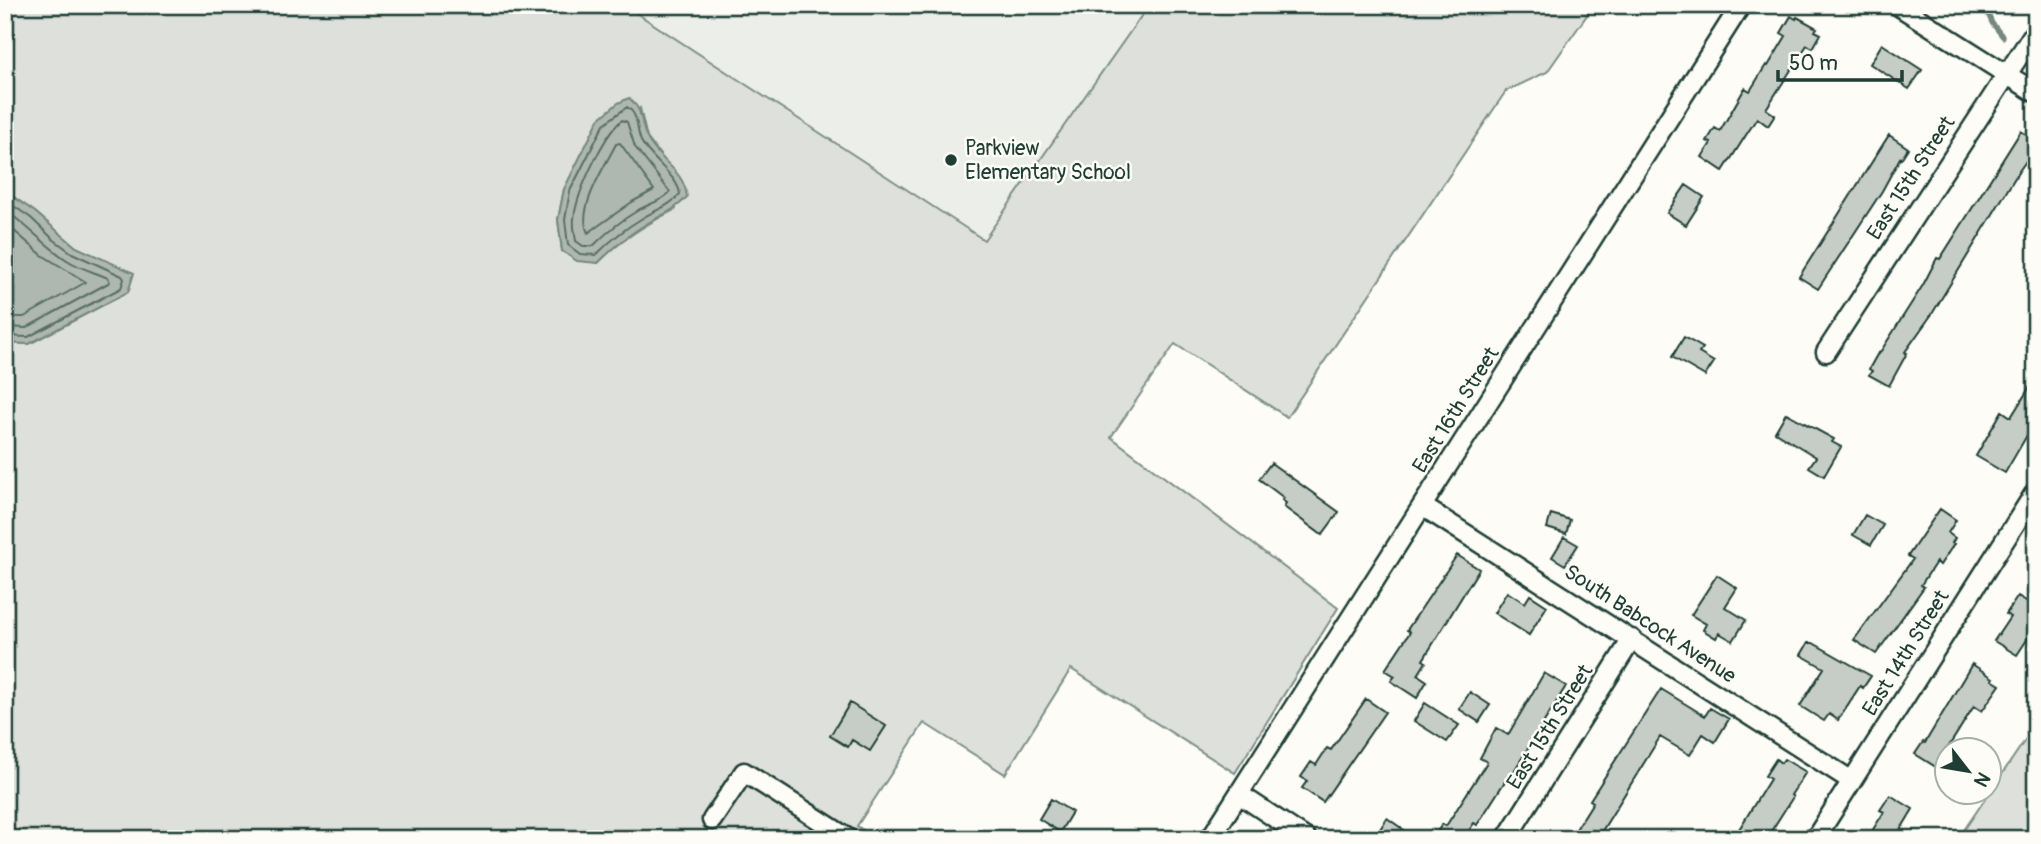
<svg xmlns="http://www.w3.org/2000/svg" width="2041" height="844" font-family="Pangolin,sans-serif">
<rect width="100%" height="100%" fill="#fdfcf7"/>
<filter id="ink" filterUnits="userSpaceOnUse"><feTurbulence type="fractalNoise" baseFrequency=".0143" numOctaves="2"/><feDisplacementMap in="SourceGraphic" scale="14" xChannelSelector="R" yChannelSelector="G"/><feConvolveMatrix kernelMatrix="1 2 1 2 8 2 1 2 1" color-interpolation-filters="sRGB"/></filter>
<g filter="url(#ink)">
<path fill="#eceee9" d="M 624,5 L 1149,5 L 984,241 Z"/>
<path fill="#dde0db" stroke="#7e8e88" stroke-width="2" fill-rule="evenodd" d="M 5,5 L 624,5 L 984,240 L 1149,5 L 1594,5 L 1547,72 L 1506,91 L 1287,417 L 1175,344 L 1111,437 L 1338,608 L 1235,773 L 1071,669 L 1005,774 L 924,723 L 857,826 L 876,839 L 5,839 L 5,343 L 29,344 L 128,292 L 133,274 L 76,247 L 35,212 L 5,191 ZM 640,108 L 647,138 L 664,160 L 676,209 C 646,224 622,239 598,263 L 562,251 L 558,219 L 564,189 Z
M 2036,724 L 2036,839 L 1958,839 Z"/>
<path fill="#aeb8b1" stroke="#75877f" stroke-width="2" d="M 629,98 C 645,112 639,121 647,138 C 659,162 684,169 687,197 C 673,212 663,214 646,224 C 628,235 613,248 598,263 L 577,261 L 562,251 L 558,220 L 564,189 L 599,119 L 618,103 Z
M 5,191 L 35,212 L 76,247 L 134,273 L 128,292 L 29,344 L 5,343 Z"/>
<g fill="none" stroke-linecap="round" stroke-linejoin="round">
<path stroke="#586e66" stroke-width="2" d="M 627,107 C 639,114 636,130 641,141 C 650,159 678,176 680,194 C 669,207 655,210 641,219 C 624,229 610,241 596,255 L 580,254 L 568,245 L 565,220 L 570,191 L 604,124 Z
M 622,120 L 627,122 L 635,147 L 670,192 C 662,202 647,204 637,211 C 620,221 606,233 593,246 L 583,246 L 576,241 C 575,234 573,226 574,219 C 576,194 603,136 622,120 Z
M 620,143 L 654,190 L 632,202 L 588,233 C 576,209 605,166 616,144 Z
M 5,200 L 31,218 L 53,239 L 72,253 L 122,276 L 124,279 L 121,288 L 28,337 L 5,336
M 5,210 C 27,225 44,245 67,260 C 79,268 94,272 108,278 L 110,282 L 26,328 L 5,327
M 5,223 L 42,255 L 86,282 L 24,317 L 5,317"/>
<path stroke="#75877f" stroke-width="5" d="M 1984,5 L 1992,23 L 2003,37"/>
</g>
<path fill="#c6cdc7" stroke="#1f3d34" stroke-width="2" d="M 1791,16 L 1796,19 L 1797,17 L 1817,28 L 1815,31 L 1821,34 L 1813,48 L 1807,45 L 1766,109 L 1775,115 L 1768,126 L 1757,118 L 1723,171 L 1702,157 L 1711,143 L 1707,141 L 1715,128 L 1720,131 L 1745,88 L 1750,91 L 1766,65 L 1768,66 L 1786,36 L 1781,33 Z
M 1882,44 L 1922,70 L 1909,89 L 1870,64 Z
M 2021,131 L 2036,141 L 2036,147 L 2019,171 L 1932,314 L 1905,352 L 1907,353 L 1889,386 L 1869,375 L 1872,371 L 1869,369 L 1878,353 L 1879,354 L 1923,285 L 1937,258 L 1940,259 Z
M 1889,135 L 1908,148 L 1901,159 L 1900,158 L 1882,191 L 1818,289 L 1799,277 Z
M 1686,185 L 1704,197 L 1686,225 L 1667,213 Z
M 1684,337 L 1703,348 L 1699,353 L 1714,362 L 1705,376 L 1672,357 Z
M 2036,377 L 2036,420 L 2005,473 L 1976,456 L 2002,411 L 2011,417 Z
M 1786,413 L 1834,439 L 1832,442 L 1841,447 L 1824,476 L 1809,467 L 1816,457 L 1775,432 Z
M 1271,463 L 1339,512 L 1322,535 L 1284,507 L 1286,503 L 1282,500 L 1284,498 L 1259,479 Z
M 1940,509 L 1956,520 L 1948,533 L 1955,538 L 1952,543 L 1954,544 L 1940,565 L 1936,562 L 1921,585 L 1924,587 L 1876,654 L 1854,640 L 1913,559 L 1908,556 Z
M 1551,514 L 1570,520 L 1566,534 L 1547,528 Z
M 1865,515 L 1883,525 L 1871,545 L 1853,535 Z
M 1564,537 L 1578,545 L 1565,565 L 1552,557 Z
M 1457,555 L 1479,569 L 1423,660 L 1426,662 L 1418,675 L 1427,681 L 1417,698 L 1391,681 L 1395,676 L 1385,670 L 1410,632 L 1407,630 Z
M 1717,575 L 1737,588 L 1725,607 L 1746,620 L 1733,641 L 1719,633 L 1716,638 L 1703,630 L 1706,624 L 1691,615 Z
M 1507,592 L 1525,603 L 1530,595 L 1547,606 L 1529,635 L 1494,613 Z
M 2018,596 L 2036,607 L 2036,626 L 2017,655 L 1994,641 L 2010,617 L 2006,614 Z
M 1808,643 L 1813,643 L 1871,676 L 1863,688 L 1860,686 L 1838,720 L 1829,714 L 1824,721 L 1800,706 L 1824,668 L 1801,655 Z
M 1972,664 L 1993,678 L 1992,680 L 2000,685 L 1982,711 L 1974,706 L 1936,767 L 1915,754 L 1923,742 L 1925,743 Z
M 1544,673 L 1566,686 L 1511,776 L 1509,775 L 1477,825 L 1474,823 L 1465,837 L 1467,839 L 1433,839 L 1442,824 L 1446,826 L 1487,762 L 1480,758 L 1496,728 L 1508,735 Z
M 1661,689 L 1705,716 L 1710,708 L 1729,719 L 1715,742 L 1703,734 L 1690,755 L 1660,737 L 1597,839 L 1570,839 L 1593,802 L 1590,800 Z
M 1470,692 L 1490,705 L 1479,722 L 1459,709 Z
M 1366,699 L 1385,712 L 1323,802 L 1302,788 L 1307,781 L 1301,777 L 1311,762 L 1316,765 L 1327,748 L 1331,750 Z
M 850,703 L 886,726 L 870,751 L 852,740 L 848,747 L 830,736 Z
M 1425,703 L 1459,725 L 1447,742 L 1414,721 Z
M 1776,759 L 1781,763 L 1784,759 L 1806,772 L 1791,795 L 1793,797 L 1766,839 L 1733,839 L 1770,779 L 1765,776 Z
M 1890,795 L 1913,809 L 1895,839 L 1867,839 L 1884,812 L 1880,810 Z
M 1051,799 L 1072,812 L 1060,832 L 1039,819 Z
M 1387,818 L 1404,830 L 1398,839 L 1374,839 Z"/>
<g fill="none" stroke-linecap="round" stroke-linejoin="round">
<defs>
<path id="minor" d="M 1897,5 L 2036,93
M 1826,352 L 2036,30
M 1422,506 L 1852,781
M 1239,794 L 1307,839
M 712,820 L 744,772 L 849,839
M 1210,839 L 1741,5
M 1506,839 L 1632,639
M 1815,839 L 2036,491"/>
</defs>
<use href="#minor" stroke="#1f3d34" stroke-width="23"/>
<use href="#minor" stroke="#fdfcf7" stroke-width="18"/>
</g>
</g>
<circle fill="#1f3d34" stroke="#fdfcf7" stroke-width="2.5" cx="951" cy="160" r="7"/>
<g text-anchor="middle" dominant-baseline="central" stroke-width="5" stroke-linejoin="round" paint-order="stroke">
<g font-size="21" fill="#1f3d34" stroke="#fdfcf7" text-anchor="start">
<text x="965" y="148">Parkview<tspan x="965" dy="24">Elementary School</tspan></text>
</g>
<g font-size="21" fill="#1f3d34" stroke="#fdfcf7">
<text transform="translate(1911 178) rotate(-57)">East 15th Street</text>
<text transform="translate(1456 410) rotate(-58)">East 16th Street</text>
<text transform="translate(1650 624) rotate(33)">South Babcock Avenue</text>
<text transform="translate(1906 653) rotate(-58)">East 14th Street</text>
<text transform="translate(1550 727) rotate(-58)">East 15th Street</text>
</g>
</g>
<rect width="2041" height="844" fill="none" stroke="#fdfcf7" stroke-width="28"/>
<rect x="14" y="14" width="2013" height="816" fill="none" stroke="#1f3d34" stroke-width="2.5" filter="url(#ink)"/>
<g transform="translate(1968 771) rotate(121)"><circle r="33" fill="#fdfcf7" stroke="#a4b0a9" stroke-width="2"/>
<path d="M0-5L12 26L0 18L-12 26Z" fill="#1f3d34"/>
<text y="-10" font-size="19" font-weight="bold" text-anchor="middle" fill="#1f3d34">N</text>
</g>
<path d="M1778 70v10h124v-10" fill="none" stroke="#1f3d34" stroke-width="3.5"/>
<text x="1789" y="70" font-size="21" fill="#1f3d34" stroke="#fdfcf7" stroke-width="5" paint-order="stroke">50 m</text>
</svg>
